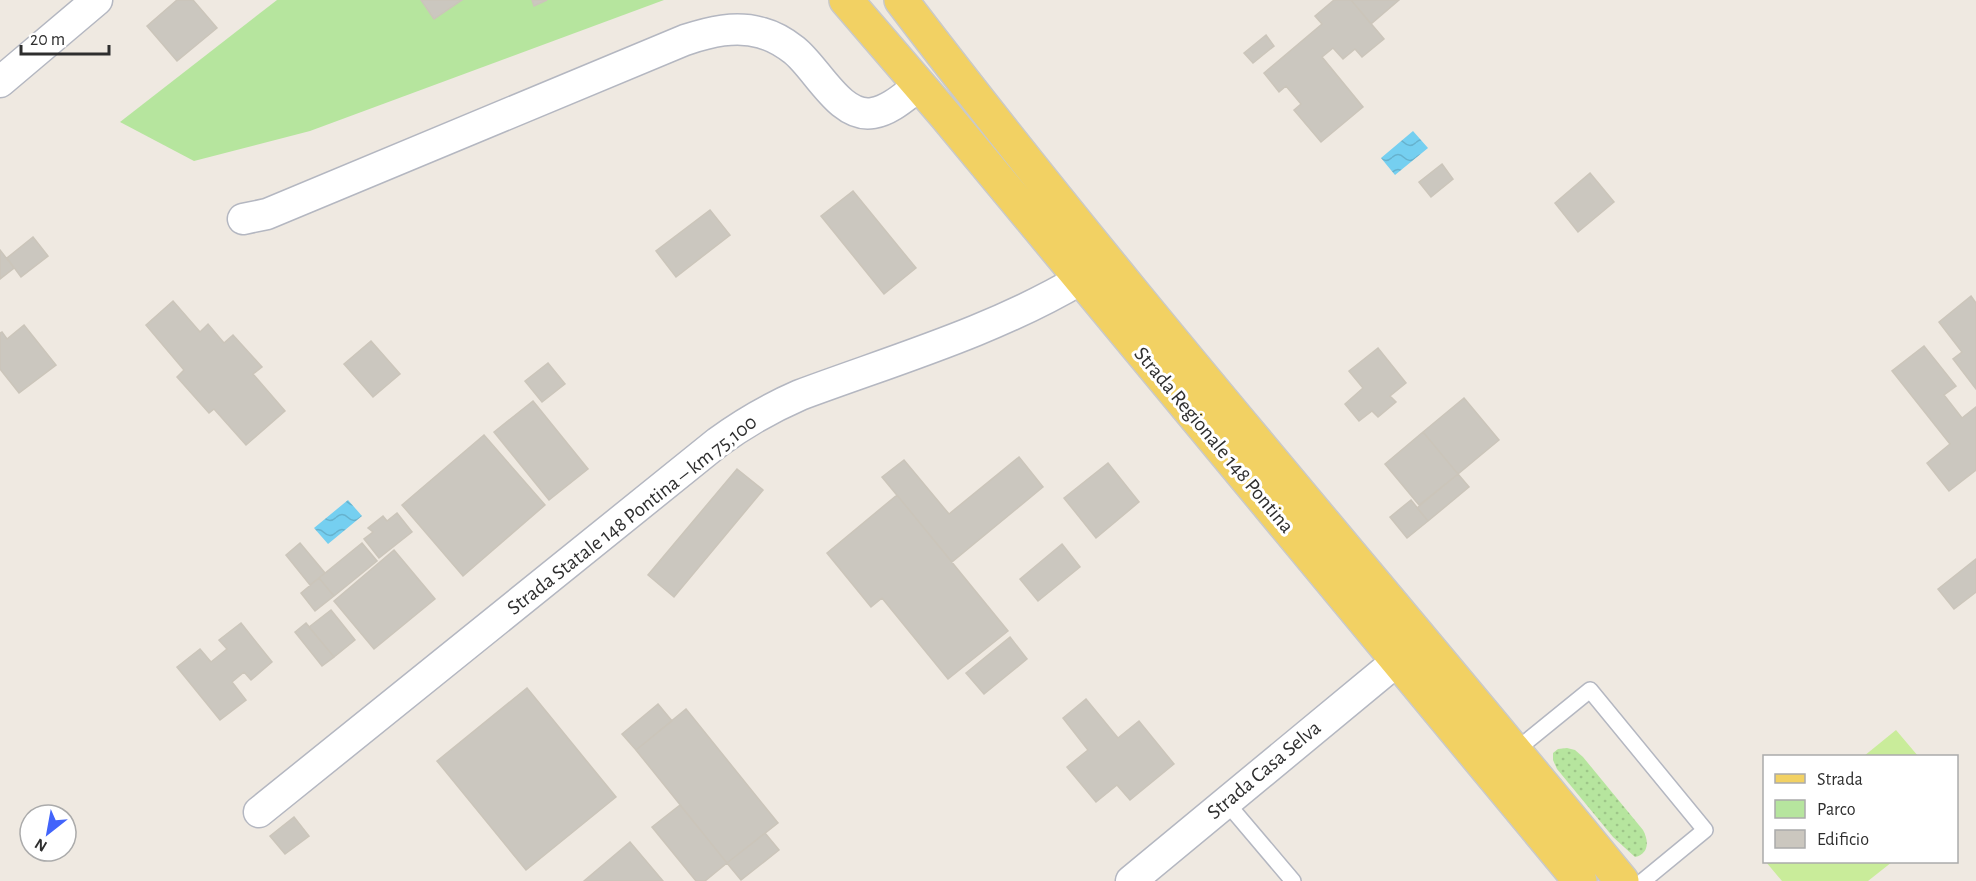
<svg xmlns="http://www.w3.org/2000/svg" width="1976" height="881" font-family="'Alegreya Sans',sans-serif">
<defs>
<pattern id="grass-dots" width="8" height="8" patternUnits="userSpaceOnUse" patternTransform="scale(1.5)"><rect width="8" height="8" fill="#b6e59e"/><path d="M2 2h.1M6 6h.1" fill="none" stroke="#9dc588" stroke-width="1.8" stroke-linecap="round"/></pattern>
<pattern id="water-waves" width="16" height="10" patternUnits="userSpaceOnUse" patternTransform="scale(1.5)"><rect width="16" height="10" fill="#75cff0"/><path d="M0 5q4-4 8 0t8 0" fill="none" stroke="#66b2ce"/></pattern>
</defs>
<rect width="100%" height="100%" fill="#efe9e1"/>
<path fill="url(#grass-dots)" d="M 1567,748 L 1575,750 L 1583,757 L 1643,830 C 1649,841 1649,854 1635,857 L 1613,837 L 1557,769 L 1553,760 L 1553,753 L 1558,749 Z"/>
<path fill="#b6e59e" d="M 277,0 L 664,0 L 310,131 L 194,161 L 120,122 Z"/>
<path fill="#c9ec9a" d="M 1896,730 L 1918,756 L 1864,756 Z
M 1766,862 L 1892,862 L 1868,881 L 1782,881 Z"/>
<path fill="url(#water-waves)" d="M 1413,131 L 1428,148 L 1395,175 L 1381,158 Z
M 348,500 L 362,516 L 328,544 L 314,528 Z"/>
<path fill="#cbc7bf" stroke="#cbc5ba" stroke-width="1.5" d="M 177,0 L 193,0 L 217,28 L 177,61 L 147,26 Z
M 421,0 L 462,0 L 434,19 Z
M 532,0 L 547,0 L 534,6 Z
M 1334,0 L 1351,0 L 1384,39 L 1362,57 L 1355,49 L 1343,59 L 1333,48 L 1322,57 L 1363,107 L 1321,142 L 1294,110 L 1301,104 L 1286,86 L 1279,92 L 1264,73 L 1322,24 L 1315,16 Z
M 1351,0 L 1399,0 L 1371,24 Z
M 1266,35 L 1274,46 L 1253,63 L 1244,53 Z
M 1442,164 L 1453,179 L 1431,197 L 1419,182 Z
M 1590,173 L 1614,202 L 1578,232 L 1555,203 Z
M 853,191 L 916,268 L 884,294 L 821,216 Z
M 710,210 L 730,235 L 676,277 L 656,251 Z
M 33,237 L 48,256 L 21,277 L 7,258 Z
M 0,250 L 14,268 L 0,279 Z
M 1971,296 L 1976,303 L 1976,389 L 1953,359 L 1962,352 L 1939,322 Z
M 173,301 L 200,332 L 208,324 L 224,343 L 233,335 L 262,367 L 253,374 L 285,411 L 246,445 L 214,409 L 209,413 L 177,377 L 184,370 L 146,325 Z
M 24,325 L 56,365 L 19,393 L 0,369 L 0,333 L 2,332 L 7,339 Z
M 371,341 L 400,374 L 373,397 L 344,364 Z
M 1924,346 L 1956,386 L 1944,395 L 1962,418 L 1976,407 L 1976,470 L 1949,491 L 1927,463 L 1950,444 L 1892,371 Z
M 1378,348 L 1406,383 L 1390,396 L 1396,402 L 1378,417 L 1372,411 L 1359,421 L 1345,404 L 1363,388 L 1349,371 Z
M 548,363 L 565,384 L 542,402 L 525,381 Z
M 1464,398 L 1499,440 L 1458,474 L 1423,432 Z
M 533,401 L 588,469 L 549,500 L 494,432 Z
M 1423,432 L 1458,474 L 1419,505 L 1385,464 Z
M 484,435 L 545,505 L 463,576 L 402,505 Z
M 1019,457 L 1043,487 L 952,562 L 882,477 L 904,460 L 949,514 Z
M 1108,463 L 1139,502 L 1096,538 L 1064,498 Z
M 737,469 L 763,490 L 674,597 L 648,575 Z
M 1458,474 L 1469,487 L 1428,521 L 1417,508 Z
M 897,495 L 1008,631 L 948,679 L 882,598 L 871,607 L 827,553 Z
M 1411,500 L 1428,521 L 1407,538 L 1390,517 Z
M 397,513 L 412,532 L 379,558 L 364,539 L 373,532 L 368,528 L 383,516 L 387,521 Z
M 300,543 L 325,573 L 310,585 L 286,555 Z
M 362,543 L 377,561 L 334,596 L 319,578 Z
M 1062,544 L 1080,567 L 1038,601 L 1020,579 Z
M 394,550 L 435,599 L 374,649 L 334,601 Z
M 1976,559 L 1976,592 L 1954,609 L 1938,589 Z
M 319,578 L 334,596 L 315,611 L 301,593 Z
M 331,610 L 355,640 L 334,657 L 309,627 Z
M 241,623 L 272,662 L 251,680 L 244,672 L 232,682 L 246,700 L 220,720 L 177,667 L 200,649 L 211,662 L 227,649 L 219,640 Z
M 306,623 L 334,657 L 322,666 L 295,632 Z
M 1010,637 L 1027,659 L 984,694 L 966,673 Z
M 527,688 L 616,797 L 526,870 L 437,761 Z
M 1086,699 L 1118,738 L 1139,721 L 1174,764 L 1130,800 L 1117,785 L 1096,802 L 1067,767 L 1088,750 L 1063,718 Z
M 658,704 L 672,721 L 636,750 L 622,734 Z
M 686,709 L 778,823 L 727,863 L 636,750 Z
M 680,805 L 727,863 L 705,881 L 696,881 L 652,827 Z
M 294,817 L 309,836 L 285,854 L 270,836 Z
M 765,833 L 779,850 L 741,880 L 727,863 Z
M 630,842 L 663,881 L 584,881 Z"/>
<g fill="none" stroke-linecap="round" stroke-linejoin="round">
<defs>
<path id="service" d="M 1515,751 L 1590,690 L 1705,830 L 1643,881
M 1226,802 L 1293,881"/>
<path id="minor" d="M 0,82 L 97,0
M 243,219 L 267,214 L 685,40 C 709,32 736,25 762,33 C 773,36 785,43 794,50 C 817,68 840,119 873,113 C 891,110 906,95 920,85
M 259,812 L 718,442 C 744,423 770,408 800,395 C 894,360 994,331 1081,279
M 1131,881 L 1397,661"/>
<path id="primary" d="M 846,0 L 945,115 L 1580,881
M 901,0 C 1131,302 1382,587 1622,881"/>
</defs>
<use href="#service" stroke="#b4b7c1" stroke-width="18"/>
<use href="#minor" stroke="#b4b7c1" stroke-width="33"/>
<use href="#primary" stroke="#c9c9c9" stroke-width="36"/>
<use href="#service" stroke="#fff" stroke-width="15"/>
<use href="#minor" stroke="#fff" stroke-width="30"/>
<use href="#primary" stroke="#f2d163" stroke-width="33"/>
</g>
<g text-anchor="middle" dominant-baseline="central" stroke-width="6" stroke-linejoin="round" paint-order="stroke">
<g font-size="21" fill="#2e2e2e" stroke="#fff">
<text transform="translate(1214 440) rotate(50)">Strada Regionale 148 Pontina</text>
<text transform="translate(632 515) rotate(-38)">Strada Statale 148 Pontina – km 75,100</text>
<text transform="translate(1264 770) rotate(-40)">Strada Casa Selva</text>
</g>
</g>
<rect x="1763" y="755" width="195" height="108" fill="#ffffff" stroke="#ababab" stroke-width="1.5"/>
<rect x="1775" y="774" width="30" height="9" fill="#f2d163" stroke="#ababab" stroke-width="1.5"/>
<text x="1817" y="785" font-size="18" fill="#2e2e2e">Strada</text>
<rect x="1775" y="800" width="30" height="18" fill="#b6e59e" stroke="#ababab" stroke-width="1.5"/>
<text x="1817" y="815" font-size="18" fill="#2e2e2e">Parco</text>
<rect x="1775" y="830" width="30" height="18" fill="#cbc7bf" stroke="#ababab" stroke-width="1.5"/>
<text x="1817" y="845" font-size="18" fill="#2e2e2e">Edificio</text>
<g transform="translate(48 833) rotate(211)"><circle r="28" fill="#ffffff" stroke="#ababab" stroke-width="1.5"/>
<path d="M0-4.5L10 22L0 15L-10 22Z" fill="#4264fb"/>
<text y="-9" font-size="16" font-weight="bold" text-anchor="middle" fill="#2e2e2e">N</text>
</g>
<path d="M21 45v9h88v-9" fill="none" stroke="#2e2e2e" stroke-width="3"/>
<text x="30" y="45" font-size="18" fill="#2e2e2e" stroke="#ffffff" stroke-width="4.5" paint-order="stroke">20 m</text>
</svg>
